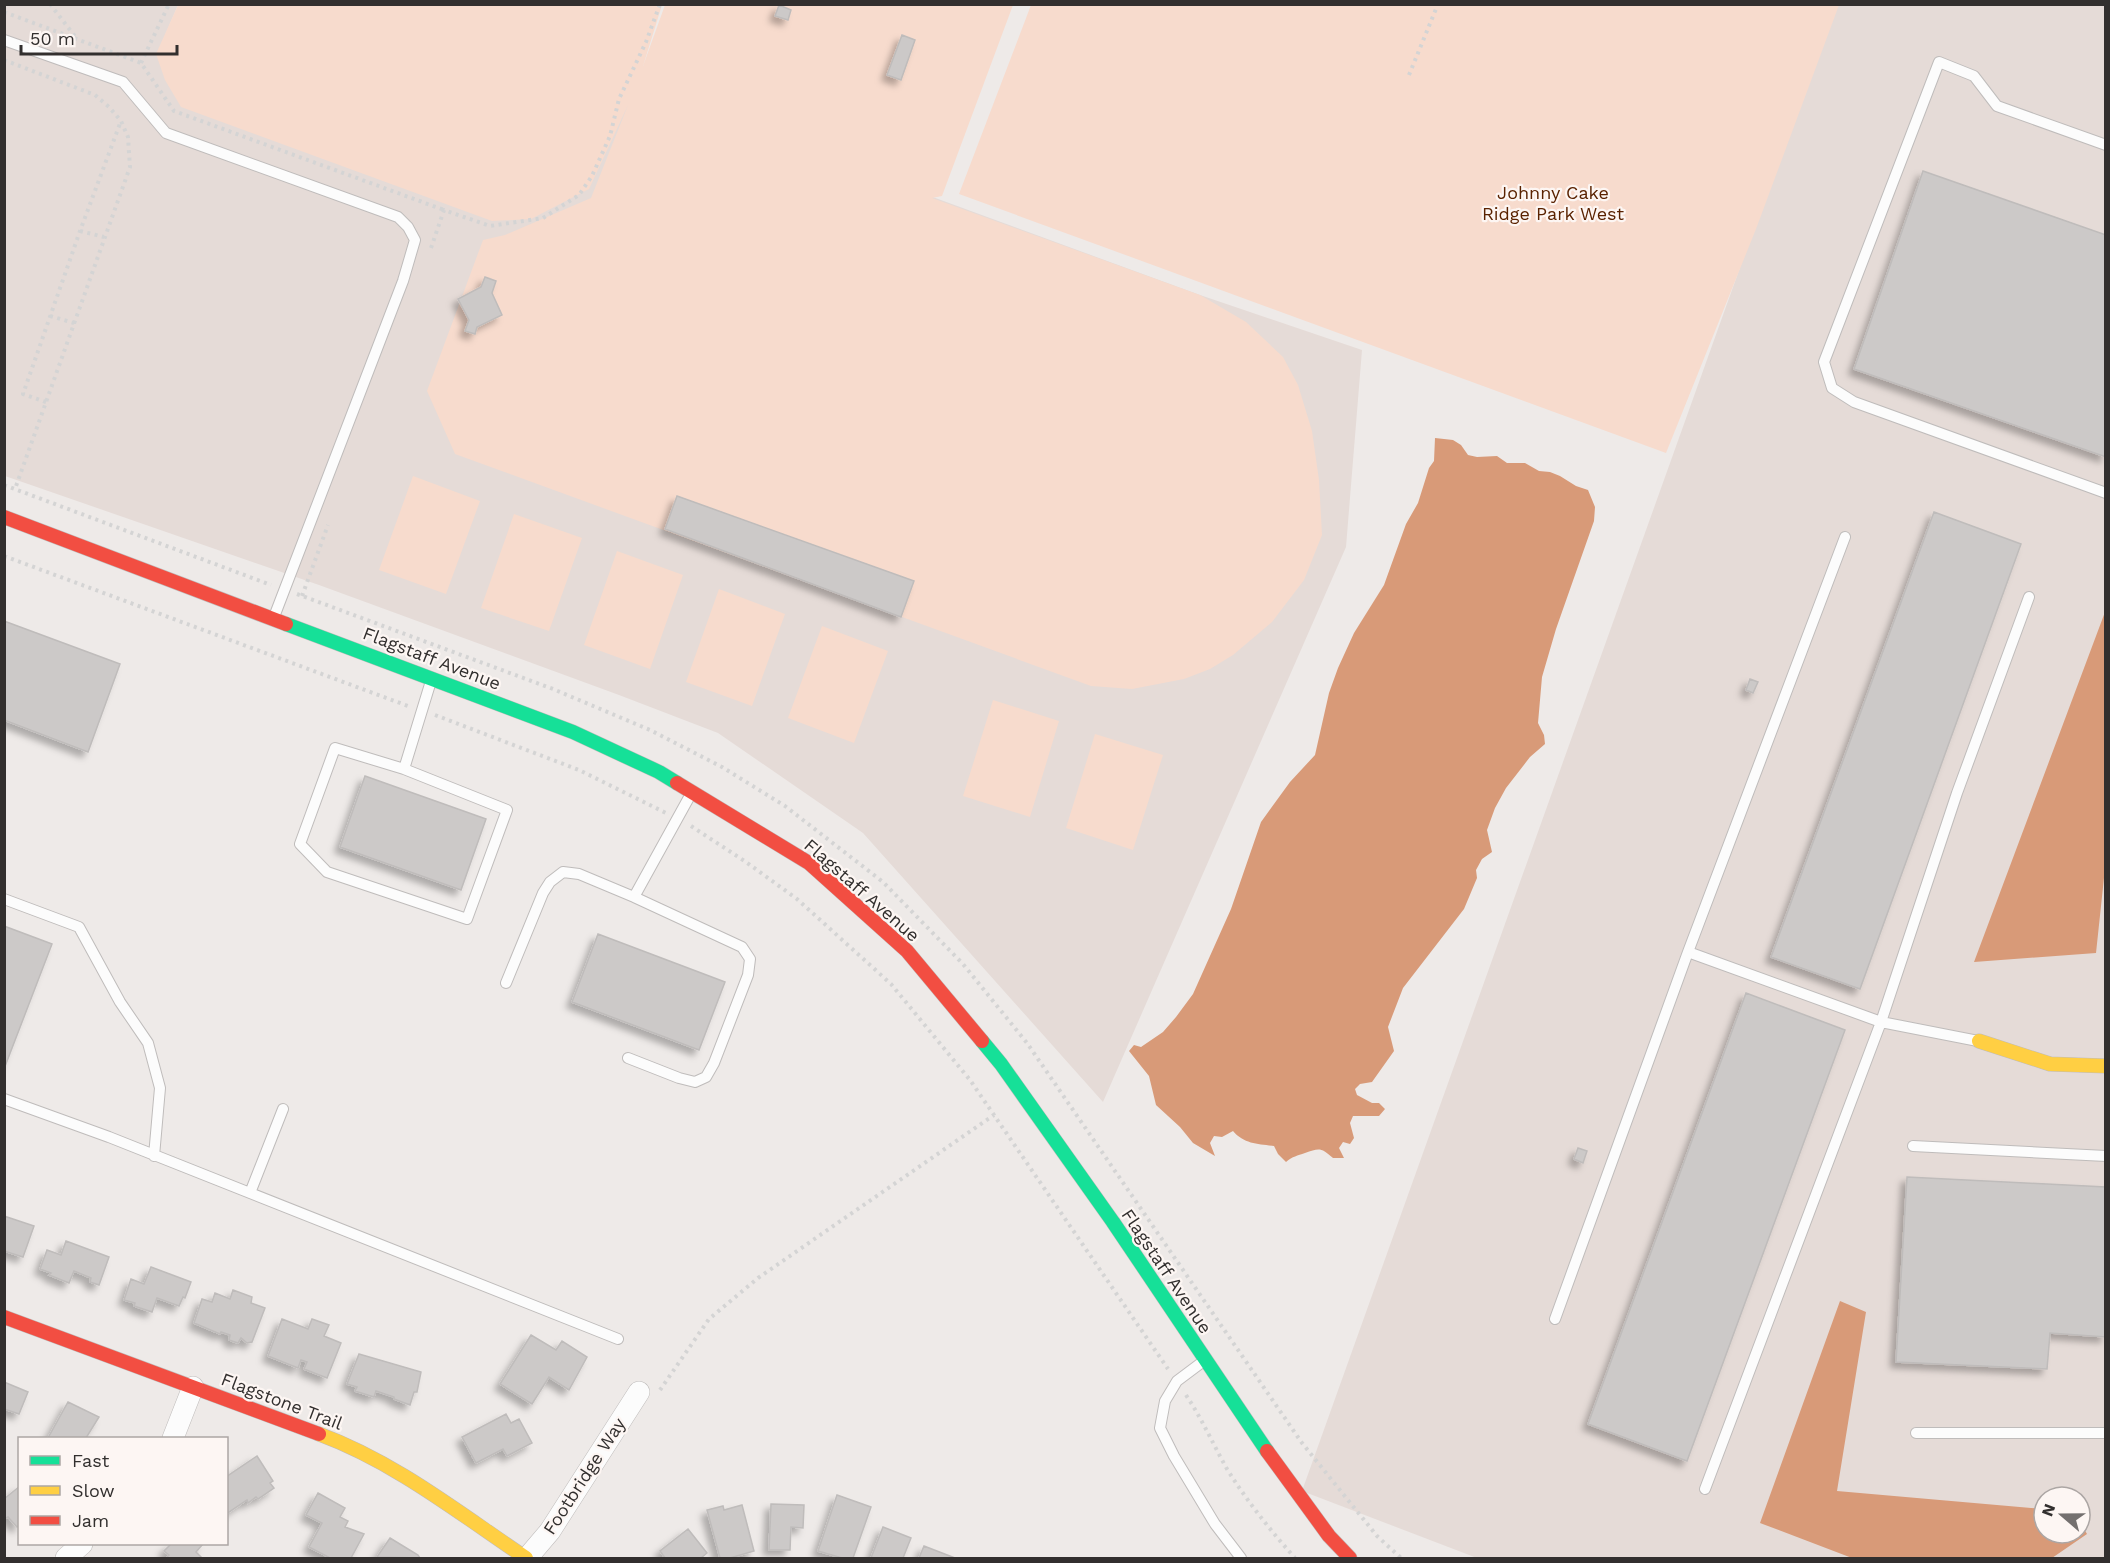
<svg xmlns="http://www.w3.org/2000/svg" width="2110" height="1563" font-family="'Work Sans',sans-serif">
<defs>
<filter id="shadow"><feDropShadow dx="-5.5" dy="5.5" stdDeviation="3" flood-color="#0004"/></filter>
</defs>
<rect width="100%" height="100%" fill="#eeeae8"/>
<path fill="#e5dbd7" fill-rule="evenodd" d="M 5,5 L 178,5 L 157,54 L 635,88 L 1200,295 L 1362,350 L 1346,547 L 1103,1102 L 863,833 L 718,733 L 619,695 L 319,585 L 5,476 Z
M 1834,5 L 2105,5 L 2105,1558 L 1477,1558 L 1302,1491 ZM 2044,1497 L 2080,1497 L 2080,1533 L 2044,1533 Z"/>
<path fill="#f7dbcd" d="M 178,5 L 662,5 L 643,66 L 665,5 L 1013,5 L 942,196 L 932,198 L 1200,295 L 1246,322 L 1283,357 L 1298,385 L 1312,431 L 1319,480 L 1322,535 L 1304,580 L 1272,622 L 1233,655 L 1210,669 L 1184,679 L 1132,689 L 1091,686 L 455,454 L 427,391 L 483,240 L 505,235 L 591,198 L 628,105 L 589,189 L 531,219 L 492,221 L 181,107 L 165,80 L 156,54 Z
M 1031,5 L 1031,4 L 1839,5 L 1756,229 L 1666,453 L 959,194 Z
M 413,476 L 480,501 L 446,594 L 379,570 Z
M 514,514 L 582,538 L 549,631 L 481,608 Z
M 617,551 L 683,575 L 650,669 L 584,645 Z
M 719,589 L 785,614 L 752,706 L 686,682 Z
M 822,626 L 888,651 L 854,743 L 788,718 Z
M 993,700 L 1059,721 L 1030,817 L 963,796 Z
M 1095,734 L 1163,755 L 1133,850 L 1066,828 Z"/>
<path fill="#d89a78" d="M 1435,438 L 1453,440 L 1461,445 L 1468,455 L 1477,457 L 1497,456 L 1507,463 L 1525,463 L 1539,471 L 1550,472 L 1560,476 L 1576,486 L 1588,490 L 1595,507 L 1594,521 L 1556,629 L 1542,677 L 1538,723 L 1544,735 L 1545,744 L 1530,757 L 1506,788 L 1495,808 L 1487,830 L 1492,852 L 1482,859 L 1476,870 L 1477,878 L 1464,909 L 1403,988 L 1388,1027 L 1394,1051 L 1372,1082 L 1360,1084 L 1355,1089 L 1357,1095 L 1372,1103 L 1379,1103 L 1385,1109 L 1379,1116 L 1353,1116 L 1350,1123 L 1354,1138 L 1350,1144 L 1343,1142 L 1339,1148 L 1344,1158 L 1333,1158 C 1321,1147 1319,1148 1305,1153 C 1297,1156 1293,1156 1286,1162 L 1278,1154 L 1274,1146 C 1258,1144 1244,1144 1233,1131 L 1222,1137 L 1214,1136 L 1210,1143 L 1215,1156 L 1193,1143 L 1180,1127 L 1156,1105 L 1149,1076 L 1129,1051 L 1134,1045 L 1141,1047 L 1163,1032 L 1176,1017 L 1193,994 L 1231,909 L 1261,822 L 1290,782 L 1315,755 L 1329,693 L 1338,668 L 1354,633 L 1384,585 L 1406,524 L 1418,503 L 1429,468 L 1434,461 Z
M 2105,612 L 2106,859 L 2096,953 L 1974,962 Z
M 1840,1301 L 1866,1312 L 1837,1491 L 2044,1509 L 2044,1533 L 2080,1533 L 2080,1522 L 2087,1534 L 2052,1558 L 1852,1558 L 1760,1523 Z"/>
<path fill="#ccc9c8" stroke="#bfbcbb" stroke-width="1.5" filter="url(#shadow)" d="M 779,5 L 791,10 L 788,20 L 775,16 Z
M 902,35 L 915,40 L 901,80 L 887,75 Z
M 1923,171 L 2106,235 L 2106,457 L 1854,369 Z
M 485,277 L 496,281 L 492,293 L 502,315 L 477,327 L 475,334 L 465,331 L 469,320 L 458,299 L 481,287 Z
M 677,496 L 914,581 L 901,617 L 665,529 Z
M 1934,512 L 2021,544 L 1860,989 L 1771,957 Z
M 4,621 L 120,664 L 88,752 L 4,720 Z
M 1750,679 L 1758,682 L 1753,693 L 1746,690 Z
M 365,776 L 486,819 L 461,890 L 340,847 Z
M 4,926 L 52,944 L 4,1069 Z
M 598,934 L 725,982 L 699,1050 L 572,1002 Z
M 1746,993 L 1845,1030 L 1687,1461 L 1588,1424 Z
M 1578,1148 L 1587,1151 L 1583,1163 L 1574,1159 Z
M 1907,1177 L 2106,1187 L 2106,1337 L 2050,1333 L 2047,1369 L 1896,1362 Z
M 4,1216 L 34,1226 L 23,1257 L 4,1251 Z
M 66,1241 L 109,1257 L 99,1285 L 90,1282 L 91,1278 L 74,1271 L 69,1283 L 49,1275 L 51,1273 L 40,1269 L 47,1250 L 61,1255 Z
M 151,1267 L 191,1282 L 185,1298 L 183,1297 L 179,1306 L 157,1298 L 152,1312 L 134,1306 L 135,1303 L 124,1300 L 131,1279 L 144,1284 Z
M 233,1290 L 252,1297 L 251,1303 L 265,1308 L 252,1342 L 247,1343 L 241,1338 L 238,1343 L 229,1340 L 230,1335 L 221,1332 L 220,1334 L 194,1323 L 202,1299 L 212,1302 L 215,1293 L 230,1299 Z
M 282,1319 L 308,1329 L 312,1319 L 329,1325 L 324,1336 L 341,1343 L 327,1378 L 304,1369 L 307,1362 L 301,1360 L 298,1368 L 268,1356 Z
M 531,1335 L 556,1350 L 562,1341 L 587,1357 L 569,1390 L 549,1377 L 532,1404 L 500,1384 Z
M 359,1354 L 421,1372 L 417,1392 L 414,1392 L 410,1405 L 394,1399 L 394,1397 L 376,1391 L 374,1397 L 355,1391 L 357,1387 L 347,1384 Z
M 4,1382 L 28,1392 L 19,1414 L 4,1409 Z
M 68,1402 L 99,1417 L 86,1438 L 48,1438 Z
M 506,1414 L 511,1423 L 519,1419 L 532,1443 L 507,1456 L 503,1449 L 476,1463 L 462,1437 Z
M 257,1456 L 273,1481 L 270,1483 L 274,1488 L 258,1499 L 256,1497 L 248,1503 L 247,1500 L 226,1514 L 226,1477 Z
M 20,1486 L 20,1525 L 17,1527 L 8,1517 L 4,1519 L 4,1499 Z
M 318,1493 L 345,1508 L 340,1517 L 348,1521 L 345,1527 L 364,1534 L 351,1558 L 330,1558 L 309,1547 L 322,1523 L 306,1515 Z
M 837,1495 L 871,1507 L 853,1558 L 842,1558 L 818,1551 Z
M 771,1504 L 804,1505 L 803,1528 L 791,1527 L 790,1550 L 769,1550 Z
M 742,1505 L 754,1551 L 730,1558 L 720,1558 L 707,1510 L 723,1506 L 724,1510 Z
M 883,1527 L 911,1538 L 903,1558 L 871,1558 Z
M 688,1529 L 707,1553 L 701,1558 L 665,1558 L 660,1551 Z
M 390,1538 L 418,1555 L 420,1558 L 377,1557 Z
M 171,1544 L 203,1544 L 196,1552 L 201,1557 L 200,1558 L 166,1558 L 169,1555 L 164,1551 Z
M 924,1546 L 955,1558 L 919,1558 Z"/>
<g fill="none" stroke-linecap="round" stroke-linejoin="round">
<defs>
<path id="lane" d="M 4,40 L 123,82 L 166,133 L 398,217 L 408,227 L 415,240 L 403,281 L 274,617
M 2106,145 L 1997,106 L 1974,76 L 1939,62 L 1824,362 L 1832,388 L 1854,402 L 2106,493
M 404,769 L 507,810 L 467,919 L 327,872 L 300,844 L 335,748 L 404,769 L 431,681
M 4,899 L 79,927 L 120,1002 L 148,1043 L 160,1088 L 154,1156
M 506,983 L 543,893 L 550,882 L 563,872 L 579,874 L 634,897
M 1978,1041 L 1881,1022 L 1957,793 L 2029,597
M 628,1058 L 679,1078 L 695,1082 L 706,1077 L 714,1063 L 748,975 L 750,959 L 742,947 L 634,897 L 692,792
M 4,1099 L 109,1137 L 618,1339
M 1913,1146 L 2106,1156
M 250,1193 L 283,1109
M 1555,1319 L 1688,952
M 1205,1360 L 1177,1381 L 1165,1401 L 1160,1428 L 1174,1456 L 1215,1524 L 1241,1558
M 1916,1433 L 2106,1433
M 1705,1489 L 1881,1022 L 1688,952 L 1845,537"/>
<path id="street" d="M 173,1438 L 193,1387
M 66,1558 L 82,1544
M 527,1558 L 550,1531 L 639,1392"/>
<path id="fast" d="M 286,624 L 573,732 L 659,772 L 677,783
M 982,1041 L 1001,1064 L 1113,1222 L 1267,1451"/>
<path id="slow" d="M 1979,1041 L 2050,1064 L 2106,1066
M 319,1434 C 395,1462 459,1513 526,1558"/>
<path id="jam" d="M 4,517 L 286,624
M 677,783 L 809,863 L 907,951 L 982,1041
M 4,1317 L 319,1434
M 1267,1451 L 1329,1536 L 1350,1558"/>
</defs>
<use href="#lane" stroke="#bfbcbb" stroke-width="12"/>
<use href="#street" stroke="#bfbcbb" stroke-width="22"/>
<use href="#fast" stroke="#bfbcbb" stroke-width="15"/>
<use href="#slow" stroke="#bfbcbb" stroke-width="15"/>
<use href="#jam" stroke="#bfbcbb" stroke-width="15"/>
<path stroke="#d4d4d4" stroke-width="4" stroke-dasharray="3 4.5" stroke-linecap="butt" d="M 50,4 L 77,39
M 4,12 L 141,63 L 174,111 L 444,210
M 4,60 L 95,95 L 109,107 L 121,121 L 128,137 L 130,167 L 15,489
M 141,63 L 169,4
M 1409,75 L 1438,4
M 80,231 L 104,237
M 431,248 L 444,210 L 490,226 L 543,218 L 579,195 L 592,176 L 610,136 L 619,99 L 646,42 L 660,4
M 50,316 L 74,323
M 46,402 L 23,394 L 80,231 L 121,121
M 4,485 L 271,585
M 4,556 L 408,706
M 297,594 L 553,689 L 650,730 L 722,767 L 785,806 L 883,882 L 963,964 L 1027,1043 L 1302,1443 L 1377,1536 L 1401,1558
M 302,596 L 328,525
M 435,715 L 579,770 L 666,813
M 691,826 L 746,862 L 797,899 L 891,984 L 970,1080 L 1168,1369
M 660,1390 L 709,1319 L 758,1278 L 994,1115
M 1186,1395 C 1202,1419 1213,1444 1227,1469 C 1247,1501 1270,1530 1295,1558"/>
<use href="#lane" stroke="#fcfcfc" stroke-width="10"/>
<use href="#street" stroke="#fcfcfc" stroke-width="21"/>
<use href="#fast" stroke="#16e098" stroke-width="14"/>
<use href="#slow" stroke="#ffcf43" stroke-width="14"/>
<use href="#jam" stroke="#f24e42" stroke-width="14"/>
</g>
<g text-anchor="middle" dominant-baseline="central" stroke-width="4.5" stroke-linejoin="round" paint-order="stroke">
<g font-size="18" fill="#5a2200" stroke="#fdf6f3">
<text x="1553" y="192">Johnny Cake<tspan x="1553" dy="21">Ridge Park West</tspan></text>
</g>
<g font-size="18" fill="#322f2e" stroke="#fdf6f3">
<text transform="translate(432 658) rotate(21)">Flagstaff Avenue</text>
<text transform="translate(862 890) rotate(41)">Flagstaff Avenue</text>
<text transform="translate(1167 1271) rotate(56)">Flagstaff Avenue</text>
<text transform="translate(282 1401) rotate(21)">Flagstone Trail</text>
<text transform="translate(584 1476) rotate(-57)">Footbridge Way</text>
</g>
</g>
<rect width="2110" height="1563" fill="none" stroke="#322f2e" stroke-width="12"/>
<rect x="18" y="1437" width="210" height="108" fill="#fdf6f3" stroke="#aca6a4" stroke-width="1.5"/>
<rect x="30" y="1456" width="30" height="9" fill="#16e098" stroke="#aca6a4" stroke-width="1.5"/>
<text x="72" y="1467" font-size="18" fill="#322f2e">Fast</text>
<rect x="30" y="1486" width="30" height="9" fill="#ffcf43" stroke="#aca6a4" stroke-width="1.5"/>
<text x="72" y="1497" font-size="18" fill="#322f2e">Slow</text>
<rect x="30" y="1516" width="30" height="9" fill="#f24e42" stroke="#aca6a4" stroke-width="1.5"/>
<text x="72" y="1527" font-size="18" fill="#322f2e">Jam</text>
<g transform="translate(2062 1515) rotate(290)"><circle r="28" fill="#fdf6f3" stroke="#aca6a4" stroke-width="1.5"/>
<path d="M0-4.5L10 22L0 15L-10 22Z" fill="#74706f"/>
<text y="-9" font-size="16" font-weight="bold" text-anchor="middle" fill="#322f2e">N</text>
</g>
<path d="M21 45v9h156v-9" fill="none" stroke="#322f2e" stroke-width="3"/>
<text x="30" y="45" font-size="18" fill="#322f2e" stroke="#fdf6f3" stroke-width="4.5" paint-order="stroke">50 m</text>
</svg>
